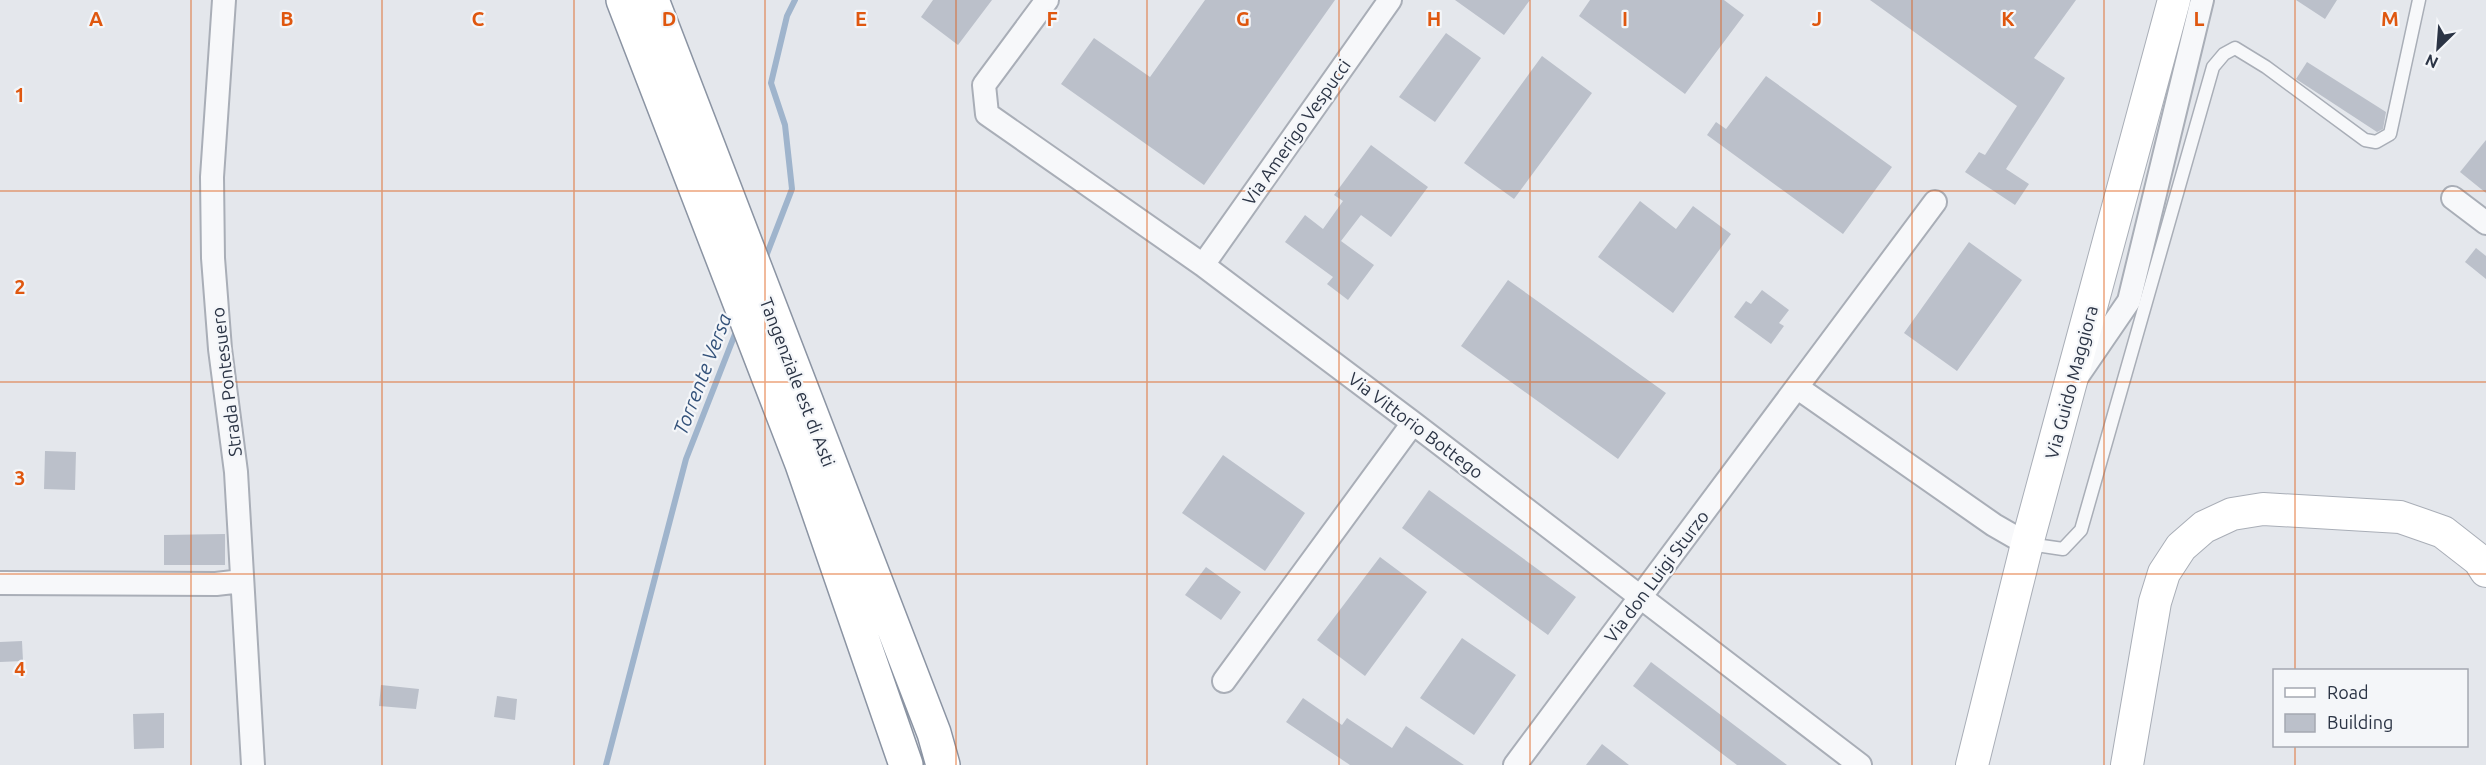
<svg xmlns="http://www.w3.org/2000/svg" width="2486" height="765" font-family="Ubuntu,sans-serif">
<rect width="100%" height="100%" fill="#e4e7ec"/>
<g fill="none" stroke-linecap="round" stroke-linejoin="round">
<path stroke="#9fb4cc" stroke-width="6" d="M 765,259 L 792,189 L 785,125 L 771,83 L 787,16 L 795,0
M 606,765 L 686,459 L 737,329"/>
</g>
<path fill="#bbc0ca" d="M 933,0 L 992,0 L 958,45 L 921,17 Z
M 1205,0 L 1335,0 L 1204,185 L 1061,84 L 1094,38 L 1150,77 Z
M 1455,0 L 1530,0 L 1504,35 Z
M 1590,0 L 1724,0 L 1744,15 L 1685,94 L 1579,16 Z
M 1870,0 L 2076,0 L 2034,58 L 2065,78 L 2006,169 L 2029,184 L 2015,205 L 1965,172 L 1979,152 L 1985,155 L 2017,106 Z
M 2296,0 L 2337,0 L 2325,19 Z
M 1446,33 L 1481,58 L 1435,122 L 1399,97 Z
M 1542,56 L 1592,93 L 1514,199 L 1464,163 Z
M 2307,62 L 2386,112 L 2383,129 L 2377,132 L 2296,79 Z
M 1766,76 L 1892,167 L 1843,234 L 1707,135 L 1716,122 L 1726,129 Z
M 2486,140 L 2486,193 L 2460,172 Z
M 1371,145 L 1428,187 L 1391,237 L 1361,215 L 1341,241 L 1374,265 L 1348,300 L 1327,284 L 1333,277 L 1285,242 L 1305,215 L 1323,229 L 1343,201 L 1334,195 Z
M 1640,201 L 1676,229 L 1693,206 L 1731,234 L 1673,313 L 1598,257 Z
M 1969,242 L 2022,280 L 1957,371 L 1904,333 Z
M 2476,248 L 2486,256 L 2486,279 L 2465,262 Z
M 1508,280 L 1666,393 L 1618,459 L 1461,346 Z
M 1762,290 L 1789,310 L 1779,323 L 1784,326 L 1771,344 L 1734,317 L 1746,301 L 1751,304 Z
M 45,451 L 76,452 L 75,490 L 44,489 Z
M 1223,455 L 1305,513 L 1265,571 L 1182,513 Z
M 1429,490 L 1576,597 L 1548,635 L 1402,528 Z
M 225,534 L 225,565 L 164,565 L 164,535 Z
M 1380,557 L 1427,592 L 1365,676 L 1317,640 Z
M 1206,567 L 1241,592 L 1221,620 L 1185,595 Z
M 1462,638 L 1516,675 L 1474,735 L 1420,698 Z
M 22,641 L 23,661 L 0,662 L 0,642 Z
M 1651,662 L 1787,765 L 1737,765 L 1633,686 Z
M 381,685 L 419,689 L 416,709 L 379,706 Z
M 497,696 L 517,699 L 515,720 L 494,717 Z
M 1303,698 L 1342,725 L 1347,718 L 1392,748 L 1406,726 L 1464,765 L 1350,765 L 1286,722 Z
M 164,713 L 164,748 L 134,749 L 133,714 Z
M 1602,744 L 1629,765 L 1586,765 Z"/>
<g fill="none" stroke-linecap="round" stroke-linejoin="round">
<defs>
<path id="lane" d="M 2029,544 L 2063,549 L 2081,530 L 2213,67 L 2224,54 L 2235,48 L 2266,67 L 2365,140 L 2376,142 L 2390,134 L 2419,0"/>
<path id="street" d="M 224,0 L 212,177 L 213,258 L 220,349 L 236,472 L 253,765
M 1047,0 L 984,85 L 987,114 L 1203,265 L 1413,423 L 1860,765
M 2453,198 L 2486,223
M 1203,265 L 1390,0
M 2079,374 L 2129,301 L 2202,0
M 1798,388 L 1994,525 L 2027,544
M 0,583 L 216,584 L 242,581
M 1224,681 L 1413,423
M 1515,765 L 1935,202"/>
<path id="secondary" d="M 1972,765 L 2027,544 L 2174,0
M 2127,765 L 2155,602 L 2164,573 L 2181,547 L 2204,527 L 2232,514 L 2263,509 L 2400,517 L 2443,532 L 2479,560 L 2486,571"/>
<path id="highway" d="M 623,0 L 802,464 L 906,765
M 652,0 L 934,733 L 943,765"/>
</defs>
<use href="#lane" stroke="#a9aeb7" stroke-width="15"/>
<use href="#street" stroke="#a9aeb7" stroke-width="26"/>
<use href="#secondary" stroke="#a9aeb7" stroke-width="34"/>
<use href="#highway" stroke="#8b94a3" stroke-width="36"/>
<use href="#lane" stroke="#f7f8fa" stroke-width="12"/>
<use href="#street" stroke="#f7f8fa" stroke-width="22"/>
<use href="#secondary" stroke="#fff" stroke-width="32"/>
<use href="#highway" stroke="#fff" stroke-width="33"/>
</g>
<path fill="none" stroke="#df570f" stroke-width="1.5" stroke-opacity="0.55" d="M 191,0 L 191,765M 382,0 L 382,765M 574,0 L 574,765M 765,0 L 765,765M 956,0 L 956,765M 1147,0 L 1147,765M 1339,0 L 1339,765M 1530,0 L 1530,765M 1721,0 L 1721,765M 1912,0 L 1912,765M 2104,0 L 2104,765M 2295,0 L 2295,670M 0,191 L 2486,191M 0,382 L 2486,382M 0,574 L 2486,574M 2295,746 L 2295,765"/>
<g text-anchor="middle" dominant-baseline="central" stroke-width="4.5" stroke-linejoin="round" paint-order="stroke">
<g font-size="18" fill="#2b3445" stroke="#f4f6f9">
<text transform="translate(1296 132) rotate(-55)">Via Amerigo Vespucci</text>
<text transform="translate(226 382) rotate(-97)">Strada Pontesuero</text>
<text transform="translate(798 382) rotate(69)">Tangenziale est di Asti</text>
<text transform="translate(2071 382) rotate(-75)">Via Guido Maggiora</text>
<text transform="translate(1416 425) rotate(37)">Via Vittorio Bottego</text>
<text transform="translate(1656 576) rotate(-53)">Via don Luigi Sturzo</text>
</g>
<g font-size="20" font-style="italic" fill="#34527a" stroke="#f4f6f9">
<text transform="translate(702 374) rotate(-69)">Torrente Versa</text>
</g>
</g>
<g font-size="20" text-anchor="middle" font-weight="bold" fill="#df570f" stroke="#f4f6f9" stroke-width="4.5" stroke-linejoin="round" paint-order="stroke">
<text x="96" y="26">A</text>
<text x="287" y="26">B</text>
<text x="478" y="26">C</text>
<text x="669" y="26">D</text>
<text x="861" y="26">E</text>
<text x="1052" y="26">F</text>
<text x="1243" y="26">G</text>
<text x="1434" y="26">H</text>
<text x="1625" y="26">I</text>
<text x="1817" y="26">J</text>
<text x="2008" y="26">K</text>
<text x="2199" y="26">L</text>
<text x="2390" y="26">M</text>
<text x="20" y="102">1</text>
<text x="20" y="294">2</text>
<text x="20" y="485">3</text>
<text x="20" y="676">4</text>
</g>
<rect x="2273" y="669" width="195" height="78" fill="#f4f6f9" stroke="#a4a8b1" stroke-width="1.5"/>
<rect x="2285" y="688" width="30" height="9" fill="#ffffff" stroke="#a4a8b1" stroke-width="1.5"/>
<text x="2327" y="699" font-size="18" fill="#2b3445">Road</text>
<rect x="2285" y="714" width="30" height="18" fill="#bbc0ca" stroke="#a4a8b1" stroke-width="1.5"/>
<text x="2327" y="729" font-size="18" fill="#2b3445">Building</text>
<g transform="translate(2438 48) rotate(205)" stroke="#f4f6f9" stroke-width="4.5" paint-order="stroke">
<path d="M0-4.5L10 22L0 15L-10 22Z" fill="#2b3445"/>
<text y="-9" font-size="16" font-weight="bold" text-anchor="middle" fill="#2b3445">N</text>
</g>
</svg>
